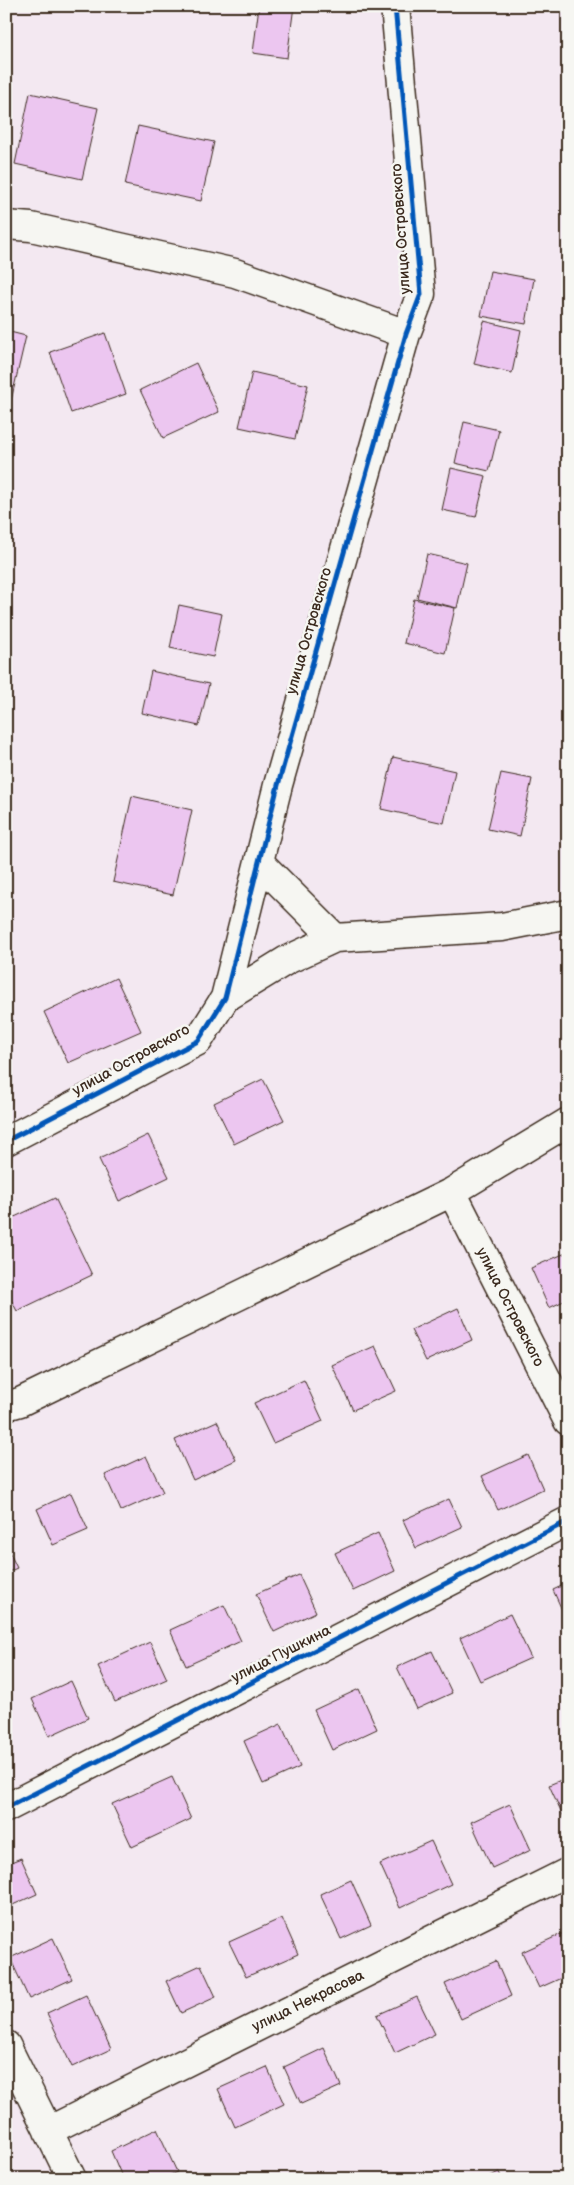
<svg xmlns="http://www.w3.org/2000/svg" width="574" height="2185" font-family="'Balsamiq Sans',sans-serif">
<rect width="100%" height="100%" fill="#f3e8f1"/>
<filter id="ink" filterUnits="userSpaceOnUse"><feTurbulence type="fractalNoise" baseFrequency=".02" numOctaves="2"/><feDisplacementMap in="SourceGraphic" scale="10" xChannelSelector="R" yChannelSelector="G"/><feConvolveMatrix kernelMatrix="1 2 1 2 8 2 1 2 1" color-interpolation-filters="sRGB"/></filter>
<g filter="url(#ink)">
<path fill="#ecc6f0" stroke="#3b2a1e" d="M 259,6 L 294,6 L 287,58 L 253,53 Z
M 30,93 L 98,108 L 82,179 L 15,164 Z
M 138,126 L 214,142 L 201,201 L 125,185 Z
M 490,271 L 534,279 L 526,324 L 481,316 Z
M 484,321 L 521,330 L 512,373 L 474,364 Z
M 6,331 L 26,336 L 6,422 Z
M 105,333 L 126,394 L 71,413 L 50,352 Z
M 196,363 L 219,412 L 163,438 L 140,390 Z
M 252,372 L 308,385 L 295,439 L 239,427 Z
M 464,422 L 499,430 L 489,471 L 455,463 Z
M 451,468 L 486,476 L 476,517 L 442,510 Z
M 427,554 L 467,563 L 457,608 L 417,598 Z
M 414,599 L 455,608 L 445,653 L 404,643 Z
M 179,605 L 222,614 L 213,657 L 170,648 Z
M 151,671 L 209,684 L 199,726 L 142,713 Z
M 393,757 L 455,771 L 444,823 L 381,809 Z
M 501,773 L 532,779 L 520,836 L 488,829 Z
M 132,796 L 192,810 L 173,895 L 113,882 Z
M 116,978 L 141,1031 L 68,1063 L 44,1012 Z
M 263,1079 L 284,1120 L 234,1144 L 214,1103 Z
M 148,1135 L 169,1177 L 119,1201 L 99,1159 Z
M 55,1198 L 92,1275 L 17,1311 L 6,1290 L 6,1221 Z
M 568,1252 L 568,1299 L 549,1308 L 531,1268 Z
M 458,1308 L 472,1340 L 426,1361 L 411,1330 Z
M 375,1346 L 396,1391 L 353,1410 L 332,1365 Z
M 304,1380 L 323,1421 L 273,1443 L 254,1403 Z
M 217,1421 L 236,1460 L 193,1480 L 175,1440 Z
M 528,1455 L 543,1489 L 498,1510 L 482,1476 Z
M 146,1456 L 163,1492 L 121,1511 L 105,1475 Z
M 71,1493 L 88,1530 L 53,1545 L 37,1509 Z
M 449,1499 L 462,1527 L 416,1548 L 403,1520 Z
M 378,1533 L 395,1571 L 353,1591 L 335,1553 Z
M 6,1545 L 17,1568 L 6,1573 Z
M 299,1575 L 316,1612 L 274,1632 L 256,1594 Z
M 568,1583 L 568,1623 L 553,1590 Z
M 224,1605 L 241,1641 L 186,1666 L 170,1630 Z
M 510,1614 L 531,1658 L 480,1681 L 460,1638 Z
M 150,1642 L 167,1679 L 115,1702 L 98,1666 Z
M 432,1651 L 452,1693 L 417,1709 L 397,1667 Z
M 71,1681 L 88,1718 L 49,1736 L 32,1699 Z
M 359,1689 L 377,1729 L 332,1750 L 314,1710 Z
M 281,1724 L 300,1767 L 263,1784 L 244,1741 Z
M 172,1777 L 191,1819 L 132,1847 L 112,1804 Z
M 568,1777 L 568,1824 L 567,1824 L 549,1785 Z
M 510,1804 L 531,1850 L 492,1868 L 471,1822 Z
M 431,1841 L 451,1884 L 400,1908 L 380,1864 Z
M 21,1858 L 37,1894 L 6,1908 L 6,1864 Z
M 351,1880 L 371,1925 L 341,1939 L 320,1894 Z
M 282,1918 L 298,1954 L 246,1977 L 229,1942 Z
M 568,1931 L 568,1975 L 539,1988 L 522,1952 Z
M 53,1938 L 72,1979 L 29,1999 L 10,1958 Z
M 496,1961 L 511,1996 L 461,2019 L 445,1984 Z
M 201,1965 L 216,1997 L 181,2013 L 166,1981 Z
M 86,1995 L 111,2049 L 72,2067 L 47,2013 Z
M 417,1997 L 435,2034 L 395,2053 L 377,2015 Z
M 324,2048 L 341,2086 L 301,2104 L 284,2067 Z
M 267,2067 L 284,2104 L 235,2127 L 218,2089 Z
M 157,2129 L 177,2172 L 161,2179 L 123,2179 L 111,2151 Z
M 499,2172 L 502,2179 L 483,2179 Z"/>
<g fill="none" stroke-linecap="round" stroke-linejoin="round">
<defs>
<path id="minor" d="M 6,225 L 31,227 L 235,273 L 406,334
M 259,862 L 335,938
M 225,998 L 287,960 L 335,938 L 502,927 L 568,914
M 6,1141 L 198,1041 L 225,998 L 278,785 L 406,334 L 421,294 L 395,6
M 452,1192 L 568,1421
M 6,1406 L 20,1402 L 452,1192 L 568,1122
M 6,1808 L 568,1521
M 6,2045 L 72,2179
M 48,2131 L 568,1872"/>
</defs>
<use href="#minor" stroke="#3b2a1e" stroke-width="31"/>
<use href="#minor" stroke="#f6f6f2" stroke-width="28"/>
<defs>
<path id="cycleway" d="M 6,1141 L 198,1041 L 225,998 L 278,785 L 406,334 L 421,294 L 395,6
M 6,1808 L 568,1521"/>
</defs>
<use href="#cycleway" stroke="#f6f6f2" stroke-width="8"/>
<use href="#cycleway" stroke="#0057b8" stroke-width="5"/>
</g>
</g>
<g text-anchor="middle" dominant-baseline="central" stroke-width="5" stroke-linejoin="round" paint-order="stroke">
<g font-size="15" fill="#3b2a1e" stroke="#f6f6f2">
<text transform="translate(401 229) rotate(-94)">улица Островского</text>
<text transform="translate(309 631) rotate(-74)">улица Островского</text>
<text transform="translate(131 1060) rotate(-29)">улица Островского</text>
<text transform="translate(510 1307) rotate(63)">улица Островского</text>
<text transform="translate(281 1654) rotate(-27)">улица Пушкина</text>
<text transform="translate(308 2001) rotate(-26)">улица Некрасова</text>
</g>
</g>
<rect width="574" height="2185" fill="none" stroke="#f6f6f2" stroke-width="25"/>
<rect x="12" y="12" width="549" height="2160" fill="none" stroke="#3b2a1e" stroke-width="2" filter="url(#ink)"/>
</svg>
